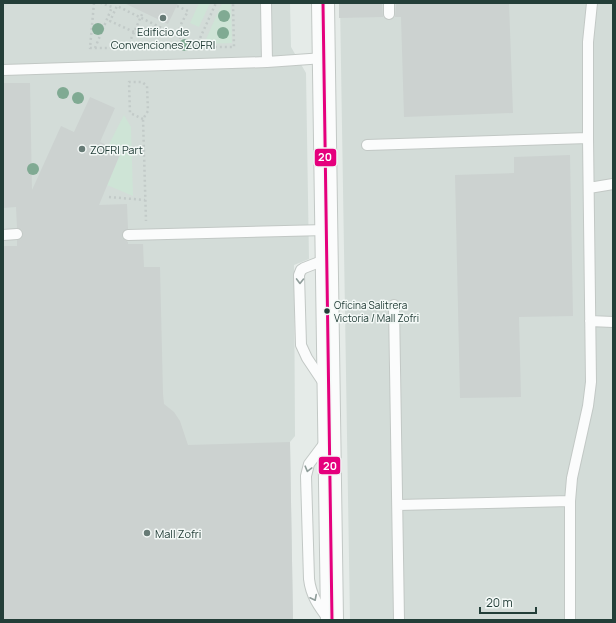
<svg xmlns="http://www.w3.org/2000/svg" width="616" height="623" font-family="Manrope,sans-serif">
<rect width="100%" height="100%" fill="#e5ebe8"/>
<path fill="#d3dcd8" d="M 3,3 L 290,3 L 291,47 L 306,73 L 309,259 L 294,265 L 295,436 L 290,442 L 293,620 L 3,620 Z
M 340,3 L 613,3 L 613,620 L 350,620 Z"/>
<path fill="#cee4d6" d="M 199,3 L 210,3 L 199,27 L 190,23 Z
M 222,3 L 231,3 L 232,43 L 204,44 Z
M 124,115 L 131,127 L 133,196 L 107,185 L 121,152 L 108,146 Z"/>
<path fill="#ccd2d0" d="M 124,3 L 178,3 L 168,24 Z
M 339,3 L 382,3 L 383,17 L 339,18 Z
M 396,3 L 509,3 L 513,113 L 404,117 L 401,17 L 395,17 Z
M 3,83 L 30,83 L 32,190 L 61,126 L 74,132 L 90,97 L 115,108 L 100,142 L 121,152 L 99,205 L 127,204 L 128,229 L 123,232 L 122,238 L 128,242 L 128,244 L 143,244 L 144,267 L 160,267 L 163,394 L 164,404 L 174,412 L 180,421 L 188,445 L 290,442 L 293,620 L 3,620 L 3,246 L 17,246 L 17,240 L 21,239 L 23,234 L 22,230 L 17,228 L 16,207 L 3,208 Z
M 570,155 L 573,316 L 519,317 L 521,397 L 460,398 L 455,175 L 514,173 L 514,157 Z"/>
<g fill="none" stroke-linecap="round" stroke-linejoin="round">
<defs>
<path id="service" d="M 266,3 L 267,62
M 389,3 L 389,14
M 3,70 L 267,62 L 324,58
M 367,145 L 588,138
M 589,188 L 613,184
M 3,235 L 17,234
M 128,235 L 326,230
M 394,305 L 399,620
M 590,321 L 613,322
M 325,385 L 307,358 L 301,345 L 299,275 L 301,270 L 304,268 L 327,259
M 327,440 L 309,464 L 306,476 L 309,579 C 311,596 319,607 329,620
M 398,505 L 570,501
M 570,620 L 570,501 L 572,478 L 588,406 L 591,382 L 588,138 L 588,42 L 592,3"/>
<path id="tertiary" d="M 323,3 L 332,620"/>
</defs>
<use href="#service" stroke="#c2c8c5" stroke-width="12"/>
<use href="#tertiary" stroke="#c2c8c5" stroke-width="24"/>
<path stroke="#c2cac8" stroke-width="2.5" stroke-dasharray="2 3" stroke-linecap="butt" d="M 94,3 L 90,48 L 234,47 L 233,3
M 177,6 L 188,11 L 180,26 L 180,47
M 134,32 L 110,21 L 117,6 L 180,37
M 196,47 L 216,3
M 95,48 L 112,7 L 101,3
M 127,48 L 143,12
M 143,119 L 130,113 L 129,82 L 142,82 L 147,86 L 148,111 L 143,119 L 146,221
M 109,197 L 145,200"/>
<use href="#service" stroke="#fbfcfc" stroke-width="10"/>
<use href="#tertiary" stroke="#fbfcfc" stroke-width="22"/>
<defs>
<path id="bus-1" d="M 323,3 L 332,620"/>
</defs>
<use href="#bus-1" stroke="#f4f9f7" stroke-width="6"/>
<use href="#bus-1" stroke="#e5007d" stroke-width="3"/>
</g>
<g fill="#80aa93">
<circle cx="224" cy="16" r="6"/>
<circle cx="98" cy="29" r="6"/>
<circle cx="223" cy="33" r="6"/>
<circle cx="185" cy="45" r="6"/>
<circle cx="63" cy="93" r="6"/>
<circle cx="78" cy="98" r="6"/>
<circle cx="33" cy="169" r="6"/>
</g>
<defs><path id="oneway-chevron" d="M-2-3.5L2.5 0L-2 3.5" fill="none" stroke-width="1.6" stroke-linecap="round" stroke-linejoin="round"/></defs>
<g stroke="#8f9d9a">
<use href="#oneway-chevron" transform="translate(300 281) rotate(91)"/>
<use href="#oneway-chevron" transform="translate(308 469) rotate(105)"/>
<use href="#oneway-chevron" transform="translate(314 598) rotate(63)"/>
</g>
<g fill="#677b76" stroke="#f4f9f7" stroke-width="1.5">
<circle cx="163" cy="18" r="4"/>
<circle cx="82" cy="149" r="4"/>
<circle cx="147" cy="533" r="4"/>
</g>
<circle fill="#233e38" stroke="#f4f9f7" stroke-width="1.5" cx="327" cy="311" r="3.5"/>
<g text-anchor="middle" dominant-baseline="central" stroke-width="3" stroke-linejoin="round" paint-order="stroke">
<g font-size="10" fill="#233e38" stroke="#f4f9f7" text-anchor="start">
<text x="334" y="305">Oficina Salitrera<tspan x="334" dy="13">Victoria / Mall Zofri</tspan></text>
</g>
<g font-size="11" fill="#233e38" stroke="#f4f9f7" text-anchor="start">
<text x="163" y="31" text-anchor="middle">Edificio de<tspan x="163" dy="13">Convenciones ZOFRI</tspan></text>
<text x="90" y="149">ZOFRI Part</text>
<text x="155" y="533">Mall Zofri</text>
</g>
</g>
<g stroke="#f4f9f7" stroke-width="1.5">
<rect x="314" y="148" width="23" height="19" rx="4" fill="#e5007d"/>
<rect x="318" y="456" width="23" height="19" rx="4" fill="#e5007d"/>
</g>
<g font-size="11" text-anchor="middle" font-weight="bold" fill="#fff">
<text x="325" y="161">20</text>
<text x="330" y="470">20</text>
</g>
<rect width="616" height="623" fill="none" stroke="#233e38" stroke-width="8"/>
<path d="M480 607v6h56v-6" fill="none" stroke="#233e38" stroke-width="2"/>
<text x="486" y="607" font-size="12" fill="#233e38" stroke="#f4f9f7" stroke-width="3" paint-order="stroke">20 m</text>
</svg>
